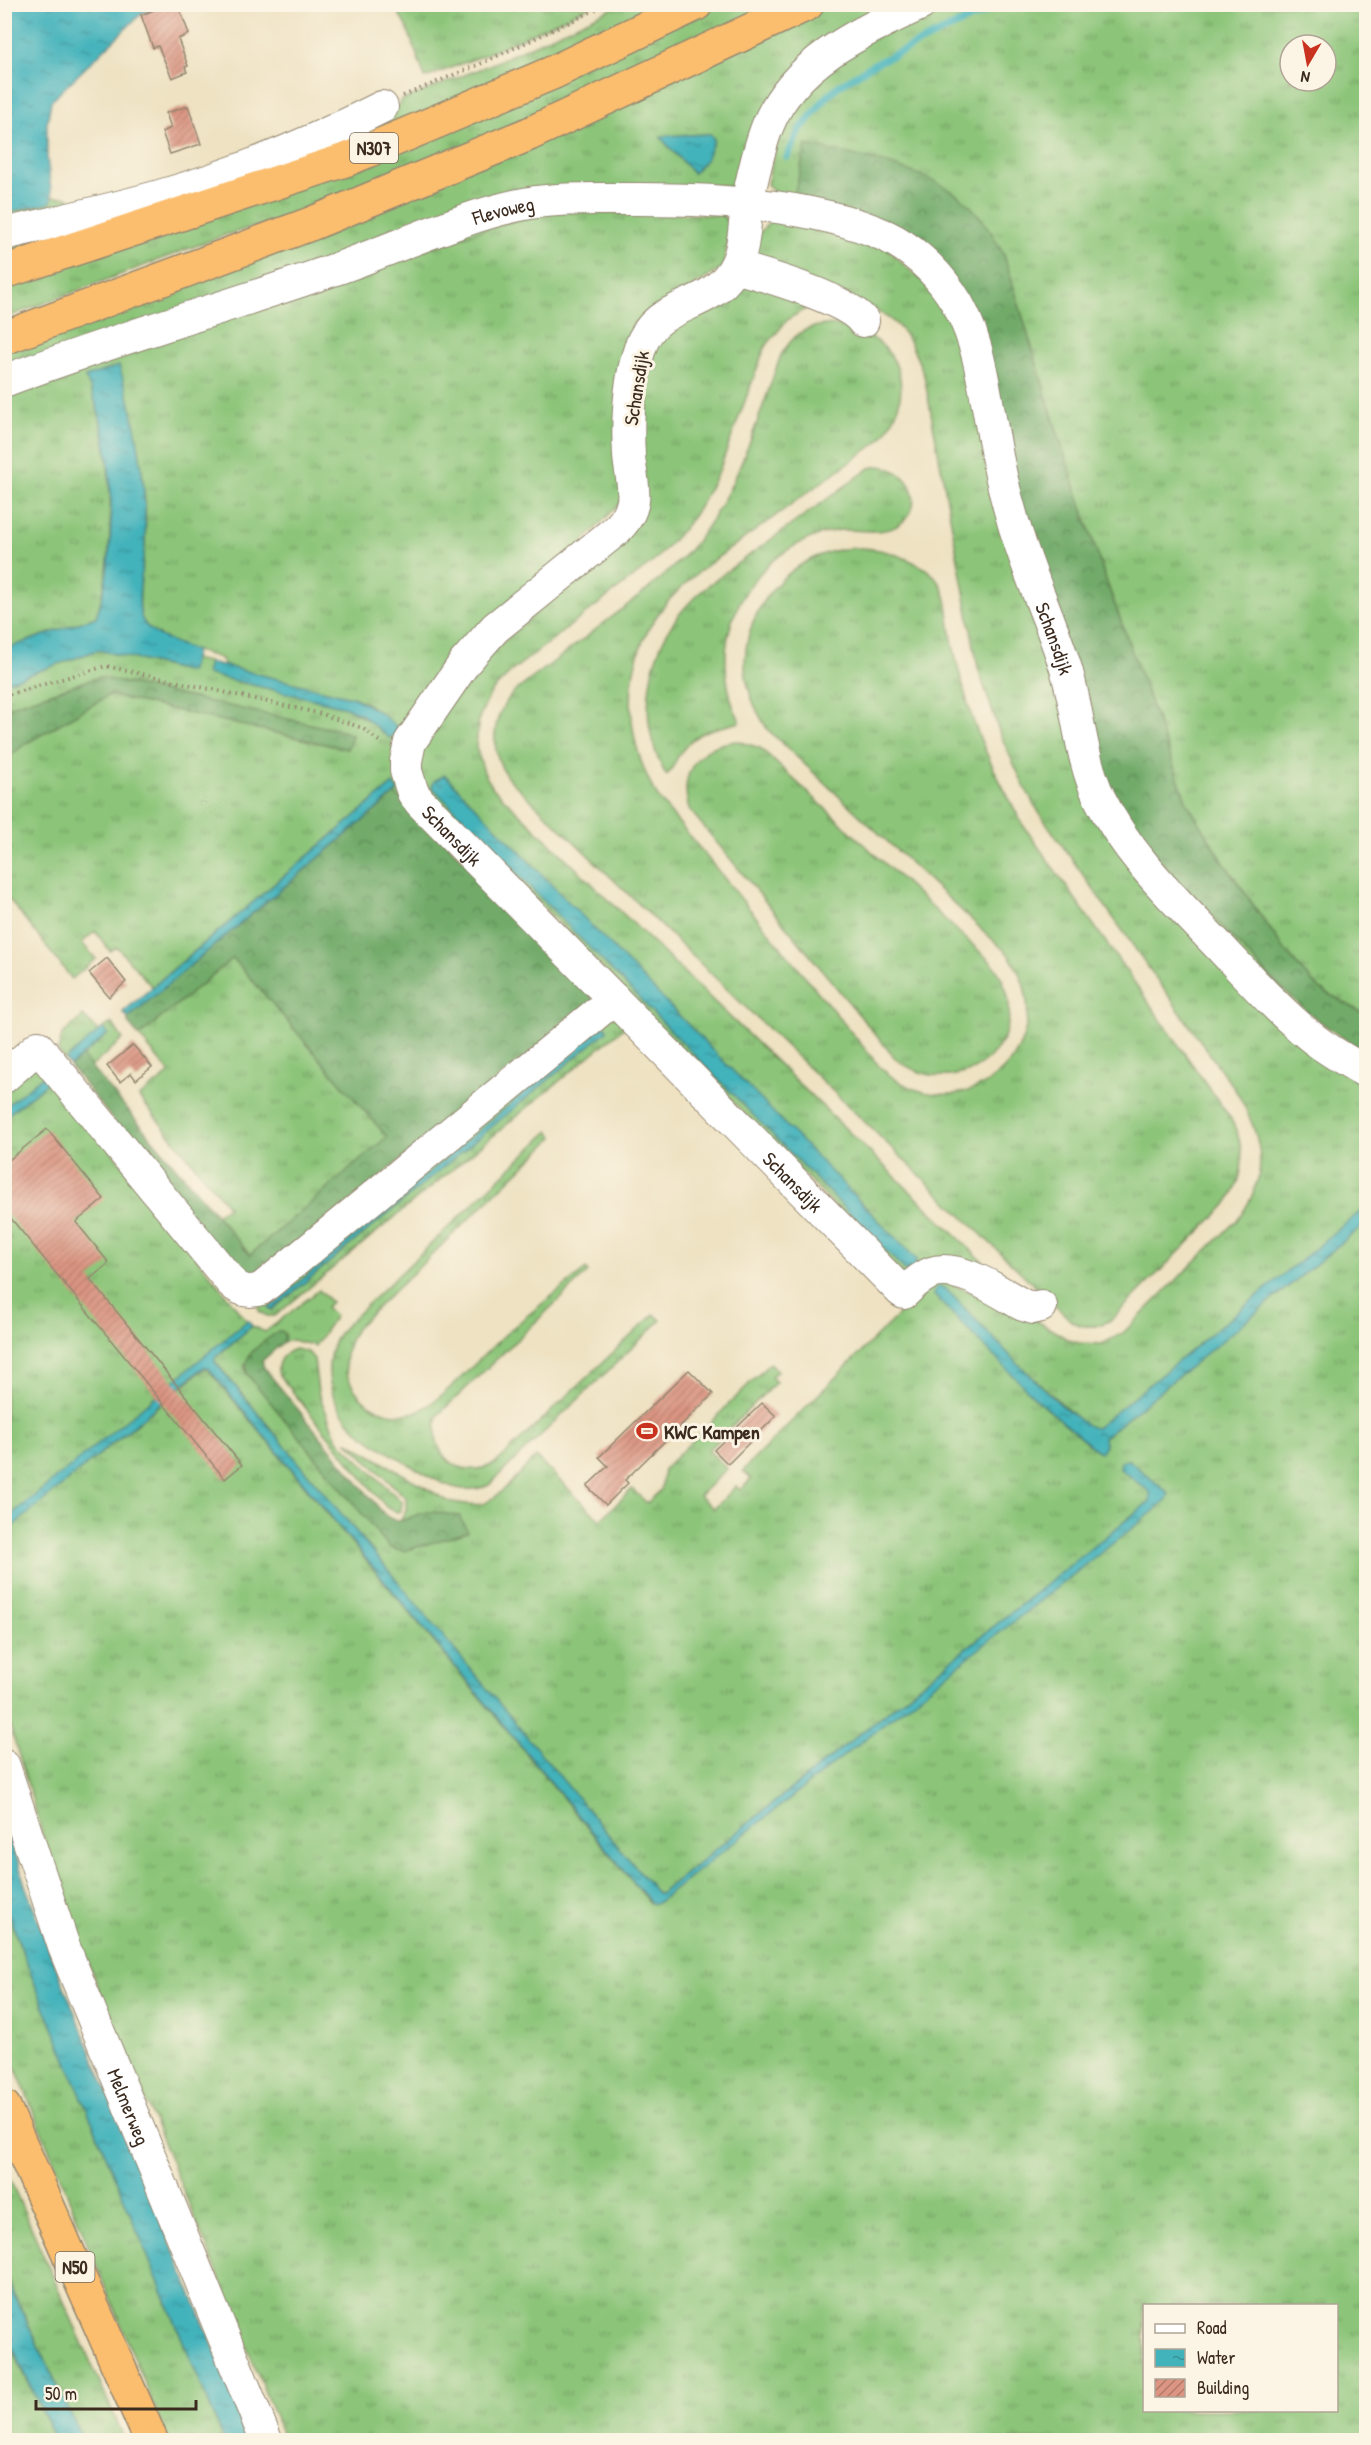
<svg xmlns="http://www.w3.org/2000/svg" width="1371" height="2445" font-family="'Patrick Hand',sans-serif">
<defs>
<pattern id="grass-tufts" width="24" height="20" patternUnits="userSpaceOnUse" patternTransform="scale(1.5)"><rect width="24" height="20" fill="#8cc579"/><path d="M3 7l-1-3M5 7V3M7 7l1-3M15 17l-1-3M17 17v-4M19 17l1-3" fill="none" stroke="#74a063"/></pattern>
<pattern id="forest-crowns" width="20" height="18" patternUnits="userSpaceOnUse" patternTransform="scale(1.5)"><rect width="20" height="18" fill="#71aa69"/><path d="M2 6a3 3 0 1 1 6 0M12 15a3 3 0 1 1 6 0" fill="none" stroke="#5e8b56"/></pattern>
<pattern id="water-ripples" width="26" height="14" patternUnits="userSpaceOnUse" patternTransform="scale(1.5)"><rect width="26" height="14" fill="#42b2bb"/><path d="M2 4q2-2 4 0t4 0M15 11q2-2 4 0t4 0" fill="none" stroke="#389197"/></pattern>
<pattern id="building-hatch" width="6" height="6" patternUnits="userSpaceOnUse" patternTransform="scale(1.5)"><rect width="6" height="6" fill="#db9582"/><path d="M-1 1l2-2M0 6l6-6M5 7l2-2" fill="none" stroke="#b37a6a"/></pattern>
</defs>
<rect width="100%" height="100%" fill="#fcf5e5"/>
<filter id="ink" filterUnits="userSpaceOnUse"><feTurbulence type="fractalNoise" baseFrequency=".0167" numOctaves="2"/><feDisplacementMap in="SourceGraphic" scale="12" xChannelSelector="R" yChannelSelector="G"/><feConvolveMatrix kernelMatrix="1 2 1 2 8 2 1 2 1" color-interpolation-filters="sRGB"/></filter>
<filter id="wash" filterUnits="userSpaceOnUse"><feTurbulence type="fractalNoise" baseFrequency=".008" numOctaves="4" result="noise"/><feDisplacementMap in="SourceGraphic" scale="24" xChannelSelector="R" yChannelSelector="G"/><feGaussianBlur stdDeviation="1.35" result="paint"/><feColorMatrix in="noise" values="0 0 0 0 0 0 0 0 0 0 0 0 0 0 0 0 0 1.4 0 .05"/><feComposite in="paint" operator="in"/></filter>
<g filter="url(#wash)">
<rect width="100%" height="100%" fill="#eee2c2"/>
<path fill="url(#grass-tufts)" stroke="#64784c" stroke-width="1.5" fill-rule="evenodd" d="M 394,5 L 593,5 L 489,53 L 425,78 L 408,30 Z
M 619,5 L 680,5 L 494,90 L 128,222 L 5,254 L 5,244 L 381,114 L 401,104 L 400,101 L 492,64 Z
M 717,5 L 785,5 L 329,206 L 225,235 L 5,318 L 5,286 L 545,84 Z
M 822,5 L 904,5 L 855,28 L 740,178 L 731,186 L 721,191 L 610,192 L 5,373 L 5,347 ZM 710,134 L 713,139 L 710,149 L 693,173 L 661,138 L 661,136 Z
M 944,5 L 1366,5 L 1366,1015 L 1320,989 L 1304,973 L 1284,949 L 1224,863 L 1187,803 L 1107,583 L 1059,438 L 1004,255 L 958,196 L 939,185 L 875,160 L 792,204 L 776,195 L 767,184 L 782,116 L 848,50 ZM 1290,45 L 1326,45 L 1326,81 L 1290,81 Z
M 52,197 L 68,197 L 71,208 L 5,226 L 5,213 L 51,203 Z
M 538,211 L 723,215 L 730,225 L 724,267 L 654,311 L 623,500 L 407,727 L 412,808 L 395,794 L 398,791 L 392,785 L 152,987 L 117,947 L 110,951 L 95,931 L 82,943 L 96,959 L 72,979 L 5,894 L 5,760 L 25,744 L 109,695 L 347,749 L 352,735 L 99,677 L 5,708 L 4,683 L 98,650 L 190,672 L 194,659 L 209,662 L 207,674 L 346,707 L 374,724 L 396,727 L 368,704 L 355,698 L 225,666 L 220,658 C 199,652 154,640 143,621 C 135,608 144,560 145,543 C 147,513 144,481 139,451 C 136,428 128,406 125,384 L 85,377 C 115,433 118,557 96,617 L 5,649 L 5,391 Z
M 772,219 L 883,246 L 946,302 L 1056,672 L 1078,769 L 1366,1083 L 1366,1207 L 1097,1428 L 1092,1429 L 1077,1418 L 1028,1373 L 1016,1378 L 1035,1398 L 1096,1450 L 1105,1446 L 1104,1437 L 1366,1223 L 1366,2440 L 284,2440 L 211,2257 L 85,1956 L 55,1876 L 5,1709 L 4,1533 L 206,1367 L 650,1903 L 656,1904 L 1169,1494 L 1129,1460 L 1120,1469 L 1150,1492 L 1150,1501 L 660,1894 L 654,1892 L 214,1360 L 215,1358 L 252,1326 L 265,1332 L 319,1290 L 331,1302 L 326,1307 L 335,1316 L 315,1346 L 292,1340 L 283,1342 L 285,1335 L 244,1365 L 247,1374 L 390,1547 L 396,1550 L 459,1516 L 430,1512 L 400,1522 L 406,1510 L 406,1498 L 347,1441 L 448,1501 C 458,1503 471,1506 482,1504 C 498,1500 523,1469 536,1457 L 600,1520 L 632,1489 L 647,1503 L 661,1490 L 664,1469 L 770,1363 L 777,1371 L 771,1377 L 776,1382 L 708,1450 L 727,1469 L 699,1496 L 714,1509 L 736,1486 L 740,1490 L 751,1479 L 743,1471 L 749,1464 L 904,1309 L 937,1279 L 1020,1311 L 1069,1340 L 1079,1343 L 1102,1344 L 1123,1333 L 1239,1218 C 1271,1173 1263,1140 1238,1094 L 1040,814 L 1025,788 L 1000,734 L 978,668 L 924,375 C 917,358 911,340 898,326 C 872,300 791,277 754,263 C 753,241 756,235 772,219 ZM 1144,2306 L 1336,2306 L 1336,2410 L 1144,2410 Z
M 740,277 L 813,305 L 788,319 L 765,347 L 719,471 L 698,509 L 685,527 L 654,561 L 513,670 L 491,692 L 479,718 L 476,747 L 485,775 L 493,788 L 1003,1281 L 904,1277 L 418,779 L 423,738 L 473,668 L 621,539 L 654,342 Z
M 825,325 C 895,325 925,389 878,442 C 840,469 801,497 763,525 C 729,550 691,573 664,606 C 619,662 623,740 659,799 L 879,1066 C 961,1144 1073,1046 1008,954 L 768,730 C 755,710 745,688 745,663 C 746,586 823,527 897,555 C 910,560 927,567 936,578 C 949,593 948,620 952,639 C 956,661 962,683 968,705 C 981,747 1002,786 1023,825 L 1231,1119 C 1247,1149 1245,1179 1225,1206 L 1112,1319 C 1098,1328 1084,1329 1070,1320 L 507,777 C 489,749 491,718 513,693 L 647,590 C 665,575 682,560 696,542 C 739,488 758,418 781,355 C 794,335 801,328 825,325 Z
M 879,466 C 909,469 928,503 900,524 C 883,537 854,527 834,531 C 771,544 723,601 726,665 C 726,679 729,693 733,706 C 735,712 739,717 740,722 C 714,730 700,727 681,752 C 675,759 673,772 666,775 C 634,718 647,644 693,599 C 715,578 742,561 766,543 C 801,518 835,493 870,468 Z
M 738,741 L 760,748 L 991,962 C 1047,1033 963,1114 894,1057 L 689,809 C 678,771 700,744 738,741 Z
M 233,958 L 388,1137 L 250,1255 L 216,1215 L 228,1206 L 139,1097 L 170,1073 L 139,1036 Z
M 609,1013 L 627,1025 L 275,1316 L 267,1316 L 259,1311 L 258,1306 Z
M 83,1016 L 99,1032 L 65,1060 L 58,1051 L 62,1035 Z
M 112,1023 L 123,1039 L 91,1067 L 82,1056 L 108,1034 L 103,1028 Z
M 29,1063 L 48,1072 L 5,1107 L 5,1084 Z
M 53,1078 L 247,1321 L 5,1520 L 5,1117 Z
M 549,1131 L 554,1137 L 357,1327 C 347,1343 341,1361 349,1379 C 360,1405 387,1420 415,1412 C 438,1406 487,1350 508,1332 C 533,1310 560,1290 586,1269 L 588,1272 L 438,1415 C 427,1455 459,1482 496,1463 L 654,1314 L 661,1320 L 489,1485 C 458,1498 435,1479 408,1464 C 371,1442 329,1420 329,1370 C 329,1354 333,1340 343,1328 Z
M 295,1349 L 308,1352 L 314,1359 L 318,1392 L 337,1439 L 402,1502 L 401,1511 L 397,1512 L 386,1507 L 279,1375 C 275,1362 283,1353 295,1349 Z
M 4,1904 L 32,1977 L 224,2440 L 168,2440 L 5,2042 Z
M 4,2166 L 125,2440 L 83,2440 L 5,2274 Z
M 4,2332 L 56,2440 L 5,2440 Z"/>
<path fill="url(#forest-crowns)" stroke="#566a44" stroke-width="1.5" d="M 806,145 C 852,154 921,168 959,196 C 979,211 992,233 1004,255 L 1059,438 L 1107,583 L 1187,803 L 1224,863 L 1284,949 L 1304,973 L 1320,989 L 1366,1015 L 1366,1051 C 1312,1024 1269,977 1228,933 C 1184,887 1142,843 1107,790 L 950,277 L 792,204 Z
M 99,677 L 342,731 L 352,735 L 347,749 L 109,695 L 25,744 L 5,760 L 5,708 Z
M 395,794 L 412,808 L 598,997 L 246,1287 L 70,1066 L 82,1056 L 250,1255 L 387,1137 L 233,958 L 139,1036 L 128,1023 L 128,1018 Z
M 278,1331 L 282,1331 L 285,1335 L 283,1342 L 262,1361 L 264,1368 L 383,1513 C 402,1531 410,1512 431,1512 C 440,1512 450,1515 459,1516 L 468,1532 L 404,1551 L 390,1548 L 247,1374 C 241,1353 263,1343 278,1331 Z"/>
<path fill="url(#water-ripples)" stroke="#3e6e6c" stroke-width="1.5" d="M 5,4 L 166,5 L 142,13 L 51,101 L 47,124 L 47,158 L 52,197 L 51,203 L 5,213 L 7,188 L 4,150 Z
M 710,134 L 714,139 L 706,160 L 693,173 L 661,138 L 661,136 Z
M 119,366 C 137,417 147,488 145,542 C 144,560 135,604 142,619 C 149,636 180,644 196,651 L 190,672 L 98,650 L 5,683 L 5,649 L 96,617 C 119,555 116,436 85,377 Z
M 209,662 L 355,698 L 379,712 L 397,727 L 398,732 L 389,738 L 362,715 L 346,707 L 206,674 Z
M 445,775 L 917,1260 L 912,1271 L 905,1270 L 899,1264 L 432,787 L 434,781 Z
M 393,784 L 398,791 L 128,1018 L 123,1012 Z
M 603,1026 L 606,1027 L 607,1031 L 272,1310 L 268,1308 Z
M 103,1028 L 108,1034 L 70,1066 L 65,1060 Z
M 48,1072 L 53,1078 L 5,1117 L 5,1107 Z
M 1366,1207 L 1366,1223 L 1104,1437 L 1105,1446 L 1101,1452 L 1096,1450 L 1035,1398 L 933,1294 L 936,1288 L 939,1286 L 946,1289 C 968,1310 1075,1429 1096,1428 Z
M 248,1320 L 252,1326 L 215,1357 L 215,1362 L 657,1893 L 660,1894 L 1150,1501 L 1150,1492 L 1120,1469 L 1121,1461 L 1129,1460 L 1169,1494 L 1166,1501 L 1159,1507 L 656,1904 L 651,1903 L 208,1368 L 204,1367 L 5,1533 L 5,1520 Z
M 4,1815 L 25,1885 L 56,1967 L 252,2440 L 224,2440 L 32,1977 L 5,1904 Z
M 4,2274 L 83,2440 L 56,2440 L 5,2331 Z"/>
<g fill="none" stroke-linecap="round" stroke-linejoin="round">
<path stroke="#42b2bb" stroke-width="7" d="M 787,157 L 799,131 L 825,99 L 837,87 L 872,65 L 1001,4"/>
</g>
<g id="blocks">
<path fill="url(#building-hatch)" d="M 168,4 L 178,4 L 189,34 L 178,39 L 188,66 L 185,67 L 187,72 L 172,78 L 158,46 L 153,48 L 141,15 Z
M 188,106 L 201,144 L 170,154 L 162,132 L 171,128 L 166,113 Z
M 107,958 L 126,982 L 109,997 L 89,973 Z
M 133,1045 L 152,1067 L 136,1080 L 131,1073 L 120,1082 L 107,1066 Z
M 47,1129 L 104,1199 L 76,1222 L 109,1263 L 90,1279 L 242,1465 L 225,1479 L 4,1210 L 4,1164 Z
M 689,1370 L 713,1394 L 625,1480 L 628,1483 L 606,1505 L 587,1486 L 608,1466 L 599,1457 Z
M 762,1403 L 776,1416 L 728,1464 L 714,1450 Z"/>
</g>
</g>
<g filter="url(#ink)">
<use href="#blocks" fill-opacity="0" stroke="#948670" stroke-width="1.5"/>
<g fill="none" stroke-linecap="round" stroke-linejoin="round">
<defs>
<g id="minor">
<path id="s1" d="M 921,4 C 863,31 794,61 768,125 C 759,147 754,171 749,194 C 743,220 747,251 731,273 C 705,312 656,300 640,348 C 629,381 627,421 629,456 C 630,471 635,486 633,501 C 631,514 624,523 615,531 L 495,628 L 465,662 L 410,742 L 406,761 L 406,771 L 413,793 L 420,802 L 901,1291 L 904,1293 C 912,1285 921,1277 931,1273 C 959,1263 999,1292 1023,1305 L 1033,1308 L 1041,1306"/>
<path d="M 4,234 C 55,222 106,211 156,197 C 235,175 309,144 382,107"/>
<path d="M 735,267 C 764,275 847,299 863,321"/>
<path id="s2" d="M 4,381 C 112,340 224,308 333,270 C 394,249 462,216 524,204 C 556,198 588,199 620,199 C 701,198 812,202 886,236 C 911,248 934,269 950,292 C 980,334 984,390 994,439 C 998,464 1004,490 1011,514 C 1025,567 1050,617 1066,669 C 1079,712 1080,758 1100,799 C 1127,854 1172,897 1214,941 C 1245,973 1275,1008 1310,1036 C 1327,1050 1347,1061 1366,1072"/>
<path d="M 4,1077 L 38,1047 L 231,1282 C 240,1291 249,1293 261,1289 L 614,999"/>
<path id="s3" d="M 4,1766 L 64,1947 L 266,2440"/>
</g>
<path id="highway" d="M 4,272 L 348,159 L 552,73 L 696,4
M 4,338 L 313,223 L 529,134 L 807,4
M 4,2107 L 151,2440"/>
</defs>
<use href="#minor" stroke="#948670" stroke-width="34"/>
<use href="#highway" stroke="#948670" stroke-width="36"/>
<path stroke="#948670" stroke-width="4" stroke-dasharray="1.5 4.5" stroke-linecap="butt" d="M 403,96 L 480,64 L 608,4
M 4,696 L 106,666 L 322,714 L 362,728 L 383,744"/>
<use href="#minor" stroke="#fff" stroke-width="32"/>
<use href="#highway" stroke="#fbbe6e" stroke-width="33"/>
</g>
</g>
<defs>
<symbol id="stadium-bare" viewBox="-9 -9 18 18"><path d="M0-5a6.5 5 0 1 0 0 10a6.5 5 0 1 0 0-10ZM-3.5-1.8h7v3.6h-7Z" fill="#c8321e" stroke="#fcf5e5" stroke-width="2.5" paint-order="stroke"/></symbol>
</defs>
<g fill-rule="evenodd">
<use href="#stadium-bare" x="632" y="1416" width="30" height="30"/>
</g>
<g text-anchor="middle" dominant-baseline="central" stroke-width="6" stroke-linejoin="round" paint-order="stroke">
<g fill="#fcf5e5" stroke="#75675a" stroke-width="1.5">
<rect x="350" y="133" width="48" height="30" rx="4.5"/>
<rect x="55.5" y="2252" width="39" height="30" rx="4.5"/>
</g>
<g font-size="18" font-weight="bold" fill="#3b2a1e">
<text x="374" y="148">N307</text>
<text x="75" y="2267">N50</text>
</g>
<g font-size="20" fill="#3b2a1e" stroke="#fcf5e5">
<text stroke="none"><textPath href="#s2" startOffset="528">Flevoweg</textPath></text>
<text transform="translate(636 388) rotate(-81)">Schansdijk</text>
<text stroke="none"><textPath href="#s2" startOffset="1366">Schansdijk</textPath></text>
<text stroke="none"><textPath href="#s1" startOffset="1072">Schansdijk</textPath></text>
<text stroke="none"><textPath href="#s1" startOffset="1558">Schansdijk</textPath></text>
<text stroke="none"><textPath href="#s3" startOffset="363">Melmerweg</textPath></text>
</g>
<g font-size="20" font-weight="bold" fill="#3b2a1e" stroke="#fcf5e5" text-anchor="start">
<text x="664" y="1431">KWC Kampen</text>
</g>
</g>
<rect width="1371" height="2445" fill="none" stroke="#fcf5e5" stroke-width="24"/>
<rect x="1143" y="2304" width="195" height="108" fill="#fcf5e5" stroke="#afa495" stroke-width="1.5"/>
<rect x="1155" y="2324" width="30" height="9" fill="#ffffff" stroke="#afa495" stroke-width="1.5"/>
<text x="1197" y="2334" font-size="18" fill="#3b2a1e">Road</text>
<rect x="1155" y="2349" width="30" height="18" fill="url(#water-ripples)" stroke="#afa495" stroke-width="1.5"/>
<text x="1197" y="2364" font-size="18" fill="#3b2a1e">Water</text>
<rect x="1155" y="2379" width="30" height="18" fill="url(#building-hatch)" stroke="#afa495" stroke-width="1.5"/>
<text x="1197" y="2394" font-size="18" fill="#3b2a1e">Building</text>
<g transform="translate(1308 63) rotate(190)"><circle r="28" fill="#fcf5e5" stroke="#afa495" stroke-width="1.5"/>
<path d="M0-4.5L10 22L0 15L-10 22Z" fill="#c8321e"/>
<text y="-9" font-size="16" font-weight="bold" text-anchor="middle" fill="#3b2a1e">N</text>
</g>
<path d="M36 2400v9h160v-9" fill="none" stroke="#3b2a1e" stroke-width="3"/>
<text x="45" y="2400" font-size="18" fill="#3b2a1e" stroke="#fcf5e5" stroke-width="4.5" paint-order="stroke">50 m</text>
</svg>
